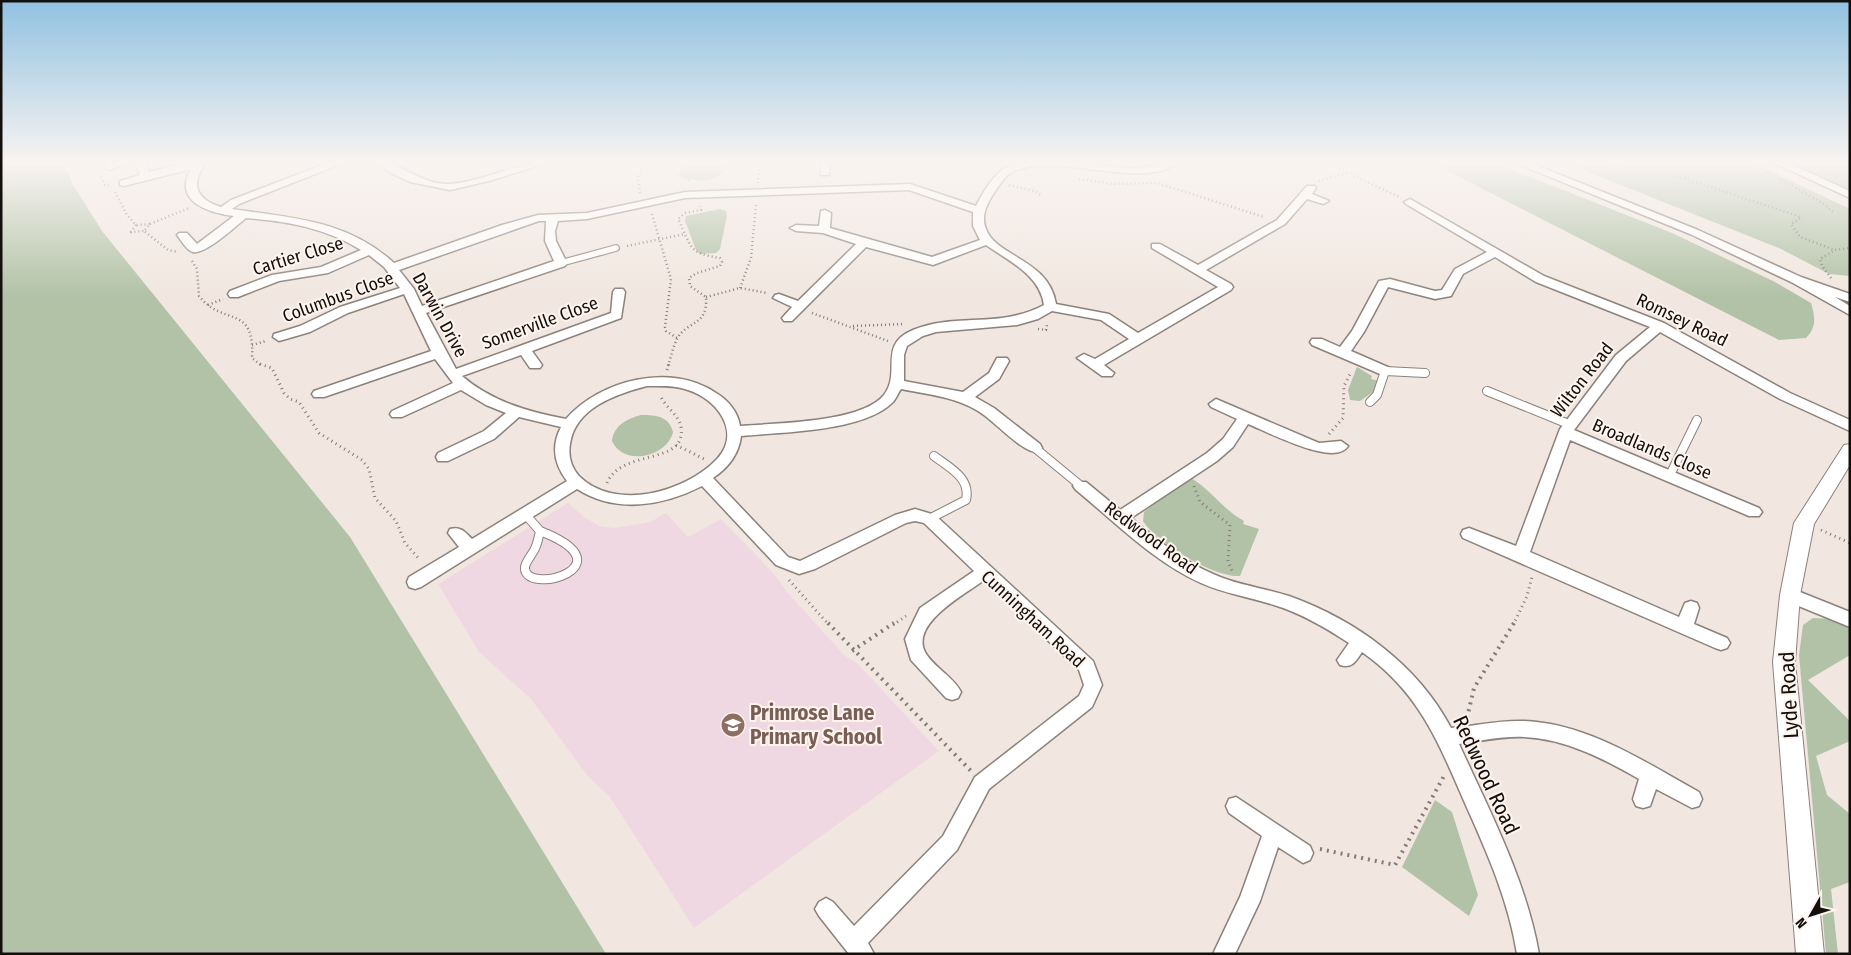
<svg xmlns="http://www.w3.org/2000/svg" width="1851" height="955" font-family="'Fira Sans Condensed',sans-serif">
<rect width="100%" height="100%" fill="#f1e7e0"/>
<path fill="#f0d8e2" d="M 568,503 L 585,518 L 600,526 L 614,528 L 650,522 L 666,513 L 688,537 L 721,519 L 775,575 L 788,593 L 845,656 L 856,662 L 939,751 L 694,928 L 610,797 L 587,775 L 531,699 L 479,652 L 438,584 Z"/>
<path fill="#b1c2a6" d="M 1,162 L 65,162 L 72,183 L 102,231 L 350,537 L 606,954 L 1,954 Z
M 684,162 L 724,162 L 726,168 C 717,183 693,184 680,174 L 679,171 Z
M 1430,162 L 1492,162 L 1672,233 L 1775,282 L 1811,303 C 1815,317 1817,327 1806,338 L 1779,340 Z
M 1563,162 L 1769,162 L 1773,164 L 1762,167 L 1850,209 L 1850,276 L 1829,274 L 1781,249 Z
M 1799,162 L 1850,162 L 1850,189 L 1798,166 Z
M 720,209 L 726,211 L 727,216 L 720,249 L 716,253 L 700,254 L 696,250 L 685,221 L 686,216 Z
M 1357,367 L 1372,376 L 1371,379 L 1379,381 L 1376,390 L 1360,401 L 1350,400 L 1348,390 Z
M 641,415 C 656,415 669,416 673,432 C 667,457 624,467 612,441 C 614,425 627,419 641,415 Z
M 1189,477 C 1211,489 1222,509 1244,521 L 1243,524 L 1259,529 L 1240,576 C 1214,578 1157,543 1143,521 L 1144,512 Z
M 1813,618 L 1832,619 L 1850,626 L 1850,655 L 1808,680 L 1850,721 L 1850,741 L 1816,756 L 1827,795 L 1850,814 L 1850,882 L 1831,889 L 1838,954 L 1826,954 L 1799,655 L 1803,625 Z
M 1435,800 L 1452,812 L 1478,895 L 1469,916 L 1402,867 Z"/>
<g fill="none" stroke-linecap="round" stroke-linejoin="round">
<defs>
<path id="service-far1" d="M 561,263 L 616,248"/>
<path id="service" d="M 1487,391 L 1571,425
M 1370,402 L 1377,395 L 1385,371 L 1425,373
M 1035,448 L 1081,486
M 1669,477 L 1697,420
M 525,514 L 540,531
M 929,519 L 966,500 C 971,478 950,468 934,456
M 540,531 C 633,567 522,597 525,567 C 526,560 534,553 536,546 C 538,541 539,536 540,531 Z"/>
<path id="minor" d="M 114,162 L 131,162 L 109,170 L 104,167 Z
M 135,162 L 145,162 L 149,172 L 179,164 L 207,162 C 190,183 195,199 221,207 L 231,200 L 330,162 L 346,162 L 239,204 L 232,209 C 292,218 347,220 394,263 L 502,225 L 538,215 L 587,213 L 685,192 L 910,184 L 976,206 C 982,194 990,180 1001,171 C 1026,151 1098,167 1130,168 C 1147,169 1162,162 1179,162 C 1171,169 1157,172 1147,173 C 1109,177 1037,153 1008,175 C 1001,181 997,189 992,196 C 986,206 981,217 986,229 C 996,257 1049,259 1056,304 L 1109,314 L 1138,333 L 1218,287 L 1152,248 L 1152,244 L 1160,244 L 1198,265 L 1277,220 L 1307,186 L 1315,186 L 1316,188 L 1312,194 L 1329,201 L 1323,204 L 1307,199 L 1285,224 L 1206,270 L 1231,284 L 1233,287 L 1231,290 L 1104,365 L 1114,373 L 1112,376 L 1102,376 L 1077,358 L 1084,354 L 1095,359 L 1129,339 L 1101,320 L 1052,311 L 1038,319 L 1017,325 L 936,332 L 923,336 L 907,346 L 904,355 L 904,381 L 963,392 L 989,373 L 997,358 L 1007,358 L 1009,361 L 999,379 L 975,397 L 994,408 L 1040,444 L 1042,448 L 1040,452 C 1026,456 997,424 984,415 C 960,397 930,395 901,389 C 898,393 896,399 893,402 C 864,432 781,432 741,436 C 739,454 728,468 713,478 L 788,557 L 800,561 L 895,515 L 915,509 L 935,515 L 1093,661 L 1102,685 L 1092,707 L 989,789 L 957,850 L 868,943 L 874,954 L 849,954 L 819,916 L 815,909 L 819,902 L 826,898 L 833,902 L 854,926 L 943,836 L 975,777 L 1079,696 L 1084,685 L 1079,670 L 984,580 C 966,594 910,623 925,652 C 933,667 953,676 961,692 L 958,698 L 952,700 L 946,698 L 911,660 L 905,639 L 920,608 L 974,571 L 924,523 L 915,521 L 906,523 L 815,569 L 799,574 L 776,565 L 702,486 C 663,506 616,514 577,489 L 421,587 L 415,589 L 409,587 L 407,582 L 409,577 L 459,547 L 448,533 L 450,529 C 461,526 465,532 472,539 L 567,481 C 554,464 551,446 561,427 L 519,417 L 494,439 L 448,461 L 438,461 L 436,457 L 438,453 L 484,431 L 506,413 L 486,405 L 461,390 L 402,417 L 392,417 L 390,414 L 392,411 L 453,383 L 435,359 L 324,397 L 314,397 L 312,394 L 314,391 L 431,351 L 404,294 L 348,313 L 310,332 L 279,341 L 273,337 L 274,334 L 300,326 L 340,307 L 400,288 L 384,267 L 369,255 L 328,273 L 279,281 L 238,297 L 230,297 L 228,294 L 230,291 L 272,275 L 321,267 L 361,250 C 326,228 287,221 246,218 C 236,226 205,255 193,252 C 187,251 181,240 177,235 L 179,233 L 187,233 L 197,244 L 234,216 C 210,213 172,202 191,169 L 124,186 L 120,185 L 120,181 L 140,175 ZM 909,190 L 973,212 L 973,226 L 980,240 L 932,257 L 830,228 L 831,213 L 825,210 L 821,211 L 819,226 L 796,225 L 790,228 L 796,231 L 823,233 L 856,244 L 798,301 L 779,294 L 775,295 L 773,298 L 792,307 L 782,318 L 784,321 L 792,321 L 866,247 L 933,265 L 986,245 C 1009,261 1040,275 1044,305 C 999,329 957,312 913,330 C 877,345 902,372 884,395 C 861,423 775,423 740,426 C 738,412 728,400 716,393 C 671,362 600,380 566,419 C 528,412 491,401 462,376 L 521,355 L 530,368 L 540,368 L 542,365 L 532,351 L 621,318 L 625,292 L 623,289 L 615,289 L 613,292 L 611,313 L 456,369 L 426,313 L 565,266 L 567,263 L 556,241 L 555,231 L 558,221 L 587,219 L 685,198 ZM 539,221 L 546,221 L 545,241 L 554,261 L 422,306 L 414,289 L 399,270 ZM 647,386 C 660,386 676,385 688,390 C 717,399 742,432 717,459 C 686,492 615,512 579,476 C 571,467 568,456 570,444 C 575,408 616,394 647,386 Z
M 377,162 C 401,162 422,185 449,184 C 484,182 515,162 550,162 L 489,181 L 450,190 L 410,182 L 391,173 Z
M 820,162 L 830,162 L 829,175 L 821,175 Z
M 1513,162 L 1528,162 L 1698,230 L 1801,277 L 1850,294 L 1850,302 L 1835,297 L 1850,306 L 1850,315 L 1793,283 L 1690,234 Z
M 1772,162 L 1786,162 L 1850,191 L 1850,198 Z
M 1410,199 L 1544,276 L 1664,323 L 1790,393 L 1850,420 L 1850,431 L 1780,399 L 1660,332 L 1626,361 L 1574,430 L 1759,508 L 1762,512 L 1759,516 L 1749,516 L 1570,440 L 1530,552 L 1679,617 L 1685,603 L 1691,601 L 1697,603 L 1699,608 L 1694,624 L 1727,638 L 1730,643 L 1727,648 L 1721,650 L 1715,648 L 1463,538 L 1461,534 L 1463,530 L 1469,528 L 1516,546 L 1560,429 L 1616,355 L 1650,327 L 1536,282 L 1495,257 L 1463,274 L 1451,296 L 1435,299 L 1388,287 L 1364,332 L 1351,351 L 1390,368 L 1392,371 L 1390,374 L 1380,374 L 1312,345 L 1310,342 L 1312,339 L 1322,339 L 1340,347 L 1352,331 L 1379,281 L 1390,279 L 1435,291 L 1442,290 L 1455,269 L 1487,252 L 1406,204 L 1404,202 Z
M 1216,399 L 1319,443 L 1341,441 L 1348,446 C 1335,468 1266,431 1248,424 L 1233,447 L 1217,461 L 1131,518 C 1156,539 1183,561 1213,574 C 1237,585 1264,588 1289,596 C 1356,620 1418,665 1451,728 C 1475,726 1499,720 1523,721 C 1587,723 1645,762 1699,792 L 1702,799 L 1699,806 L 1692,808 L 1656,789 L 1650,806 L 1643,808 L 1636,806 L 1633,799 L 1639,779 C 1604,759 1566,739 1524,737 C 1502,736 1480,741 1459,744 C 1490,812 1526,880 1539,954 L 1517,954 C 1509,903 1489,857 1468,810 C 1440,747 1422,694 1362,652 C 1356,661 1352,669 1340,665 L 1337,660 L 1349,643 C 1326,628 1301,613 1274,605 C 1250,597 1225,594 1201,583 C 1154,562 1115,522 1076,490 L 1073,486 L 1076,482 L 1086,482 L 1120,510 L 1207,453 L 1223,439 L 1237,419 L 1211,407 L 1209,404 Z
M 1790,588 L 1850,612 L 1850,627 L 1784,600 L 1782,595 L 1784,590 Z
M 1236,797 L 1310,846 L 1313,853 L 1310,860 L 1303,863 L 1278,847 L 1260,901 L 1235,954 L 1213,954 L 1240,897 L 1262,836 L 1229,813 L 1226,806 L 1229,799 Z"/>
<path id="tertiary" d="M 1850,444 L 1850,465 L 1814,524 L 1800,595 L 1795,662 L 1824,954 L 1796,954 L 1773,662 L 1780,595 L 1794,523 L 1844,445 Z"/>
</defs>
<use href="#service-far1" stroke="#8b827b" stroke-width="8"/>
<use href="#service" stroke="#8b827b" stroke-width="10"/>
<use href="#minor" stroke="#8b827b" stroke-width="3"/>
<use href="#tertiary" stroke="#8b827b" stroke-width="2"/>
<path stroke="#827b76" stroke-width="2.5" stroke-dasharray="1 3" stroke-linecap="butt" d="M 680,162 L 674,168 L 676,173 L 690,181
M 1325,162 L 1399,197
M 1610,162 L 1637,171 L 1683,178
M 1713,162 L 1702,170 L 1683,178 L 1795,215 L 1801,218 L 1791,224 L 1800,237 L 1835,250
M 1750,162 L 1824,204 L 1833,212
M 101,177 L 105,185 L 112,186
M 1079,179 L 1113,184 L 1157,183 L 1264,217
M 1319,181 L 1348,173
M 758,183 L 759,162
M 1009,185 L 1035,191 L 1042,196
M 115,192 L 127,215 L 136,225 L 150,224 L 144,231 L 168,250 L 178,252
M 640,193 L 638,177 L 645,162
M 652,214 L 671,279 L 665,327 L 666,331 L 677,338
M 150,224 L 189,208
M 136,225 L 131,232 L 144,231
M 627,246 L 685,234
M 192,261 L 197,269 L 199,296 C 223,327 255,303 252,358 L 262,366
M 1831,278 L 1822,266 L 1820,259 L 1835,250 L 1850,248
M 740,288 L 751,258 L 756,204
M 706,297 L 740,288 L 767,293
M 208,305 L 223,299
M 812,313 L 888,341
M 853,326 L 904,324
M 1038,329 L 1046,330 L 1047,325
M 252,345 L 266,341
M 668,366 C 671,357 673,347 677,339 C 687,320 708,327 706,297 L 690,286 L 689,278 L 697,273 L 720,266 L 722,262 L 720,258 C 687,253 692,247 678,219 L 685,213 L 701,210 L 700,206"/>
<path stroke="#827b76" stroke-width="3" stroke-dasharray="1 4" stroke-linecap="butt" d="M 260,364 L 272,368 L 284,393 L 290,399 L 299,402 L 319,433 L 362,460 L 369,469 L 375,498 L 396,521 L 405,543 L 420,560
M 667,370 L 669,364
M 1329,434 L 1343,418 L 1344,386 L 1351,372
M 676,445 L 704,459
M 607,483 C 622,448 687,466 681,427 C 679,415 665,407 660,395
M 1194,486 L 1200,502 L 1230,525 L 1228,561 L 1232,571
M 1821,530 L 1850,543
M 789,580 L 829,625
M 893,625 L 906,616
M 1513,625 L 1527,596 L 1532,577"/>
<path stroke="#827b76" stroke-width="4" stroke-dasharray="2 5" stroke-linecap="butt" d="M 828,623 L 971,771
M 852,651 L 894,623
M 1467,718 L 1474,688 L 1514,623
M 1320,849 L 1395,865 L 1444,776"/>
<use href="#service-far1" stroke="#fff" stroke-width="5.5"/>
<use href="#service" stroke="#fff" stroke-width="8"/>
<use href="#minor" fill="#fff" fill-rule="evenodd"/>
<use href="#tertiary" fill="#fff" fill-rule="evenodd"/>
</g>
<linearGradient id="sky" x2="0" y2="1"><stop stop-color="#90c1e1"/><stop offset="0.55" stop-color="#f9f4f1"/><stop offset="1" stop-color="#f9f4f1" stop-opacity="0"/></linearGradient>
<rect width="1851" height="296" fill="url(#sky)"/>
<defs>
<symbol id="school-disc" viewBox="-11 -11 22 22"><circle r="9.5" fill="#8d6e63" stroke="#fef4ed"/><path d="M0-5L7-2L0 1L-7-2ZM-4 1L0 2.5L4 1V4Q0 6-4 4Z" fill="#fff"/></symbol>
</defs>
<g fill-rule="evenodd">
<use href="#school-disc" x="719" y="711" width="28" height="28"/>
</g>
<g text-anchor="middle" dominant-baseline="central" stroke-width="4" stroke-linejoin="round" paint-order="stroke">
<g font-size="18" fill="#120f0c" stroke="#fef4ed">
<text transform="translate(298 256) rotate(-17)">Cartier Close</text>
<text transform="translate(338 297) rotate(-20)">Columbus Close</text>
<text transform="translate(440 315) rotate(61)">Darwin Drive</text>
<text transform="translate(1682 320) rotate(26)">Romsey Road</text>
<text transform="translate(540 323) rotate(-20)">Somerville Close</text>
<text transform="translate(1582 380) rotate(-52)">Wilton Road</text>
<text transform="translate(1652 449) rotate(23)">Broadlands Close</text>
<text transform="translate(1151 538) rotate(36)">Redwood Road</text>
<text transform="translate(1033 619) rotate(43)">Cunningham Road</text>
</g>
<g font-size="21" fill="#120f0c" stroke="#fef4ed">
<text transform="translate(1789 695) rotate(-93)">Lyde Road</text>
<text transform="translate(1486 775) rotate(65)">Redwood Road</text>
</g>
<g font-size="21" font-weight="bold" fill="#785e54" stroke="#fef4ed" text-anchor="start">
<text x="750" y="713">Primrose Lane<tspan x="750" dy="24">Primary School</tspan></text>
</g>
</g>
<rect width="1851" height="955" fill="none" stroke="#120f0c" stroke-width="5"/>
<g transform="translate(1811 915) rotate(231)" stroke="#fef4ed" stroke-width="4" paint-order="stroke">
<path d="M0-4L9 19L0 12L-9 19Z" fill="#120f0c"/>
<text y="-8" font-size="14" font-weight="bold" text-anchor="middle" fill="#120f0c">N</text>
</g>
</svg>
